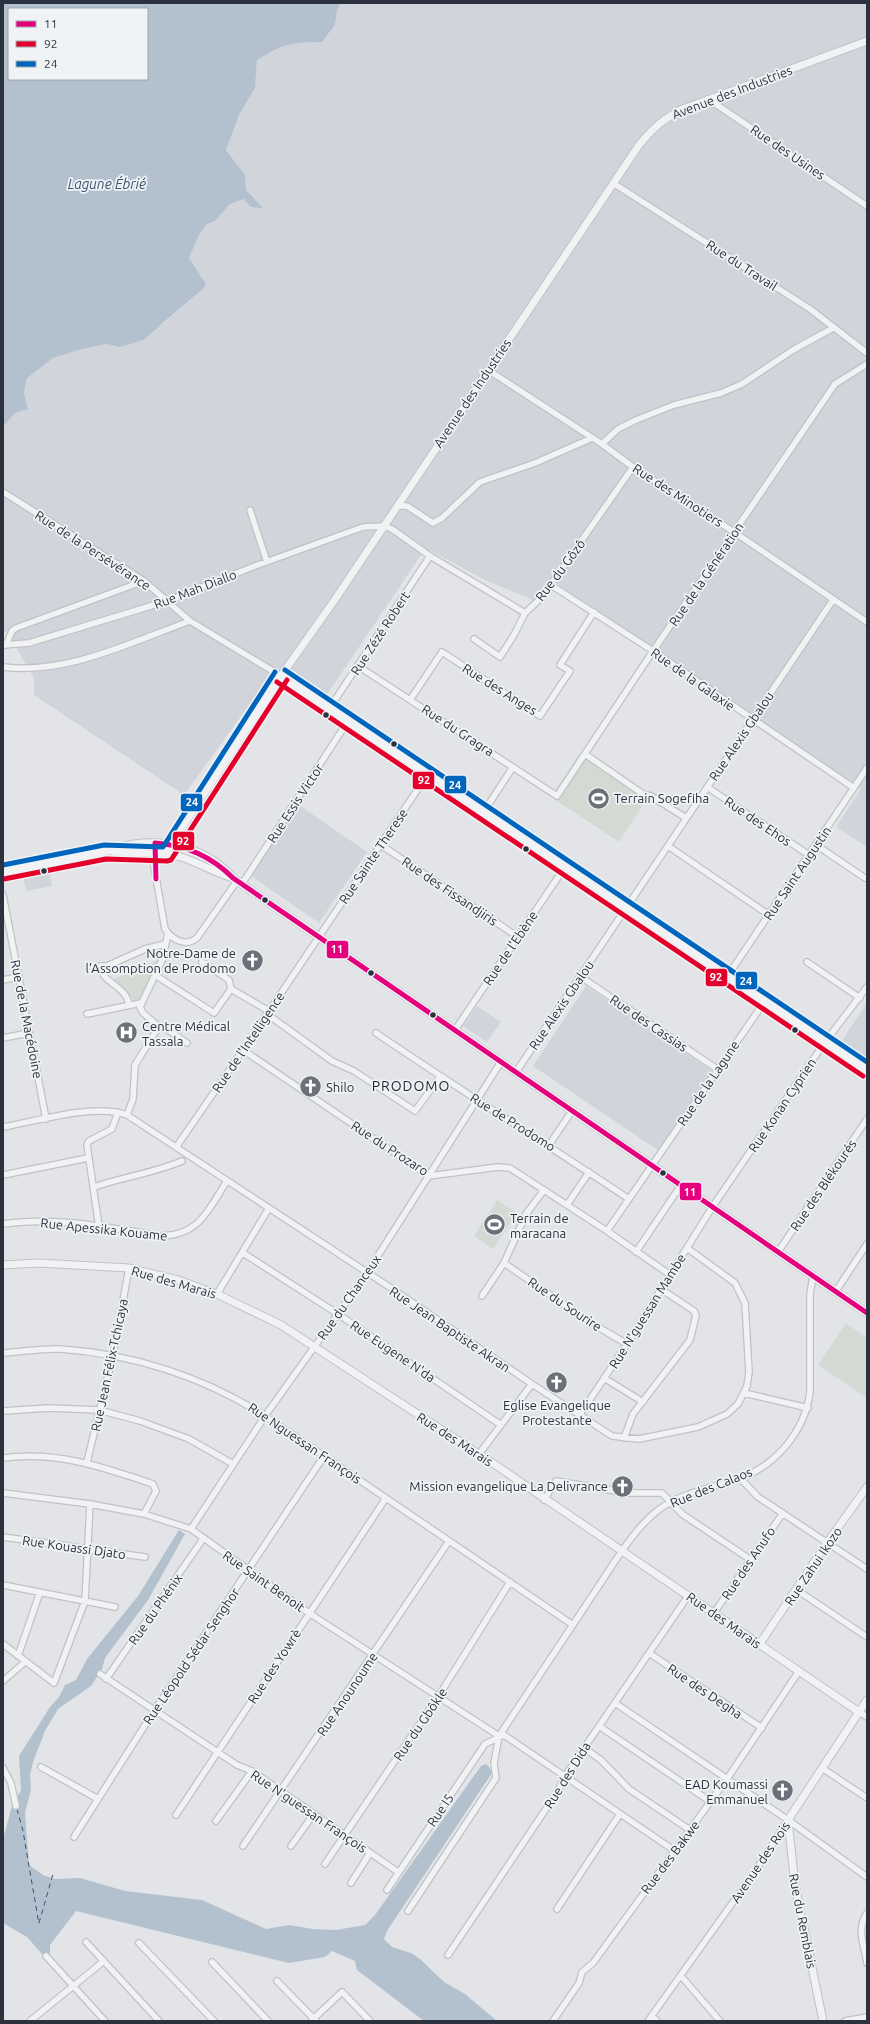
<svg xmlns="http://www.w3.org/2000/svg" width="870" height="2024" font-family="Ubuntu,sans-serif">
<rect width="100%" height="100%" fill="#e2e4e7"/>
<path fill="#d1d4da" d="M 341,3 L 867,3 L 867,847 L 836,827 L 861,789 L 550,579 L 533,600 L 485,580 L 429,550 L 421,555 L 324,699 L 276,668 L 184,795 L 34,695 L 34,678 L 7,632 L 3,632 L 3,427 L 14,413 L 19,410 L 28,410 L 24,393 L 27,377 L 39,368 L 53,358 L 78,350 L 106,344 L 120,347 L 163,324 L 202,290 L 206,284 L 189,258 L 199,235 L 207,224 L 215,221 L 230,204 L 244,199 L 262,208 L 246,190 L 245,175 L 226,150 L 239,115 L 255,88 L 257,60 L 270,52 L 294,42 L 322,42 L 335,25 L 337,11 Z
M 299,805 L 367,852 L 319,923 L 251,876 Z
M 49,870 L 52,886 L 26,891 L 23,876 Z
M 586,986 L 712,1071 L 659,1151 L 533,1066 Z
M 867,1002 L 867,1058 L 842,1041 Z
M 477,1006 L 501,1022 L 487,1042 L 463,1026 Z"/>
<path fill="#d3dad3" d="M 579,754 L 647,799 L 619,842 L 551,797 Z
M 162,958 L 138,1004 L 114,979 Z
M 497,1200 L 517,1213 L 493,1249 L 474,1236 Z
M 846,1323 L 867,1338 L 867,1398 L 818,1365 Z"/>
<path fill="#b3c1cf" fill-rule="evenodd" d="M 3,3 L 341,3 L 337,11 L 335,25 L 322,42 C 293,42 282,44 257,60 L 255,88 L 239,115 L 226,150 L 245,175 L 246,190 L 263,208 L 251,207 L 244,199 L 230,204 L 215,221 L 207,224 L 199,235 L 189,258 L 206,284 L 204,288 L 143,340 L 120,347 L 106,344 L 78,350 L 53,358 L 27,378 L 24,393 L 28,410 C 14,410 12,417 3,427 ZM 9,9 L 147,9 L 147,79 L 9,79 Z
M 179,1530 L 185,1534 L 148,1600 L 105,1658 L 102,1669 L 91,1686 L 58,1709 L 45,1731 L 33,1762 L 30,1775 L 31,1790 L 25,1813 L 29,1865 L 43,1875 L 54,1879 L 80,1878 L 125,1891 L 202,1900 L 266,1929 L 289,1925 L 313,1929 L 336,1930 L 365,1925 L 375,1915 L 481,1766 L 486,1764 L 490,1768 L 492,1773 L 387,1931 L 384,1939 L 392,1947 L 411,1953 L 420,1959 L 444,1982 L 465,1994 L 497,2021 L 424,2021 L 357,1970 L 355,1961 L 332,1951 L 325,1957 L 289,1963 L 76,1911 L 50,1945 L 50,1957 L 42,1954 L 27,1937 L 3,1923 L 3,1840 L 11,1809 L 21,1790 L 19,1756 L 50,1707 L 59,1697 L 65,1685 L 76,1680 L 87,1659 L 138,1596 Z"/>
<g fill="none" stroke-linecap="round" stroke-linejoin="round">
<path stroke="#39526f" stroke-width="1" stroke-dasharray="5 4" stroke-linecap="butt" d="M 17,1809 L 23,1831 L 39,1924
M 39,1923 L 53,1874"/>
<defs>
<path id="minor" d="M 708,99 L 867,206
M 613,183 L 810,309 L 867,353
M 488,370 L 602,444 L 633,467 L 734,532 L 867,622
M 602,444 L 618,429 L 636,420 L 674,405 L 721,393 L 742,384 L 793,350 L 833,328
M 3,492 L 144,581 L 190,621 L 281,676
M 397,506 L 407,506 L 433,523 L 442,518 L 480,482 L 535,463 L 592,438
M 250,510 L 267,562
M 551,585 L 653,651 L 854,788
M 474,639 L 500,657 L 514,635 L 525,613
M 3,645 L 29,643 L 167,601 L 255,566 L 363,527 L 384,526 L 392,529 L 430,556 L 525,613 L 542,597 L 633,467
M 6,645 L 12,631 L 16,628 L 144,581
M 358,666 L 557,796 L 653,651 L 835,384 L 867,364
M 3,667 C 67,675 131,642 190,621
M 410,700 L 442,652 L 540,716 L 570,671 L 560,665 L 594,612
M 329,709 L 430,556
M 585,754 L 643,794 L 651,796 L 686,818
M 707,787 L 809,855
M 483,813 L 513,767
M 155,843 L 154,866 L 165,929 C 172,940 186,947 197,938 L 237,881
M 381,845 L 518,937
M 816,845 L 865,878
M 668,846 L 769,915
M 242,884 L 348,721
M 3,895 L 46,1119
M 202,962 L 229,980 L 231,989
M 807,962 L 860,998
M 155,975 L 214,1013 L 231,989 L 269,1011
M 581,977 L 717,1069
M 727,977 L 867,768
M 3,980 L 18,977
M 129,1004 C 125,985 103,984 100,966 L 107,966 L 145,949 L 165,944
M 87,1014 L 141,1003
M 267,1014 L 332,1061 L 354,1071 L 415,1111 L 440,1077
M 158,1026 L 167,1029 L 187,1043
M 455,1030 L 565,867
M 376,1033 C 460,1090 545,1143 629,1199
M 3,1038 L 29,1033
M 243,1050 L 429,1176 L 498,1167 L 510,1168 L 607,1231 L 669,1274
M 516,1072 L 833,600
M 127,1115 L 133,1099 L 135,1065 L 158,1028 L 157,1025 L 143,1013 L 140,1007 L 163,958 L 168,933
M 3,1127 C 37,1121 95,1103 127,1115 L 394,1290 L 532,1384 L 612,1436 L 639,1439 L 698,1427 L 727,1414 L 738,1404 L 747,1386 L 749,1372 L 745,1303 L 735,1283 L 687,1248
M 549,1145 L 572,1111
M 177,1146 L 243,1050 L 428,774
M 3,1175 L 88,1158
M 94,1187 C 123,1177 154,1173 182,1161
M 567,1205 L 589,1172
M 3,1224 C 54,1216 110,1228 161,1236 C 200,1235 208,1210 227,1181
M 99,1227 L 87,1145 L 89,1141 L 112,1129 L 118,1112
M 607,1231 L 765,1001
M 636,1252 L 681,1185
M 778,1252 L 867,1119
M 243,1253 L 338,1314 L 501,1425
M 504,1263 L 591,1323 L 627,1344
M 836,1291 L 867,1244
M 217,1294 L 269,1208
M 482,1296 L 504,1263 L 526,1214 L 544,1190
M 3,1353 C 22,1352 42,1348 61,1349 C 133,1354 204,1377 265,1416 L 573,1625
M 604,1378 L 643,1402
M 744,1393 L 808,1408
M 3,1411 L 49,1408 L 99,1410 L 140,1421 L 189,1439 L 233,1464
M 579,1416 L 627,1344 L 713,1206 L 825,1042 L 867,987
M 624,1438 L 633,1414 L 690,1340 L 696,1315 L 694,1311 L 661,1289
M 479,1454 L 532,1384
M 3,1458 C 57,1451 103,1467 153,1484 L 156,1491 L 144,1514
M 87,1462 L 113,1355 L 129,1268
M 740,1478 L 758,1497 L 867,1569
M 3,1493 L 90,1504 L 144,1514 L 191,1529 L 309,1613 L 499,1736
M 544,1500 L 556,1481 L 628,1493 L 662,1493 L 682,1514 L 751,1560
M 191,1529 L 265,1416 L 367,1273 L 501,1062
M 3,1537 L 145,1557
M 3,1585 L 115,1607
M 797,1590 L 867,1637
M 714,1613 L 783,1513
M 3,1644 L 54,1683 L 85,1601 L 90,1504
M 649,1653 L 762,1728
M 18,1656 L 40,1592
M 100,1674 L 237,1765 L 252,1771 L 398,1872
M 106,1679 L 203,1539
M 3,1681 L 25,1662
M 615,1703 L 788,1820 L 867,1877
M 859,1712 L 867,1717
M 599,1726 L 711,1802
M 584,1748 L 601,1760 L 629,1789 L 690,1830
M 41,1767 L 98,1799
M 3,1768 L 11,1783 L 16,1806
M 822,1768 L 867,1798
M 176,1815 L 386,1498
M 216,1821 L 252,1771
M 74,1837 L 154,1711 L 324,1456
M 243,1846 L 449,1541
M 291,1846 L 313,1815
M 325,1864 L 438,1697 L 510,1582
M 351,1883 L 370,1853
M 387,1890 L 485,1744 L 504,1735 L 675,1851
M 557,1909 L 620,1814
M 408,1911 L 496,1778 L 494,1763 L 499,1736 C 532,1687 565,1637 598,1587 C 615,1562 633,1530 657,1511 C 680,1493 712,1488 738,1479 C 776,1466 805,1431 810,1392 L 810,1294 L 813,1276
M 867,1913 C 856,1929 864,1945 867,1963
M 86,1942 L 159,2021
M 139,1943 L 214,2021
M 448,1955 L 558,1791 L 565,1776 L 688,1596
M 46,1956 L 105,2021
M 212,1962 L 268,2021
M 681,1976 L 720,2021
M 277,1981 L 316,2021
M 652,2016 L 657,2021
M 30,2021 L 104,1961
M 311,2021 L 342,1992 L 370,2021
M 553,2021 L 579,1983 L 582,1972 L 593,1963 L 727,1779 L 799,1671
M 648,2021 L 756,1870 L 788,1820
M 845,2021 L 867,2017"/>
<path id="tertiary" d="M 281,676 L 867,1070
M 114,852 C 137,853 162,851 184,858 C 201,864 216,873 233,878
M 167,854 L 172,843 L 281,676 L 336,598 L 639,145 C 652,129 664,118 683,109 L 867,41
M 3,872 C 35,866 67,859 99,853 C 110,851 122,846 134,844 C 170,839 209,850 233,878 L 867,1313
M 3,1265 L 39,1263 L 129,1268 L 178,1280 L 217,1294 L 281,1325 L 497,1466 L 859,1712
M 759,1645 L 827,1543 L 867,1487
M 823,2021 L 795,1885 L 788,1820 L 867,1700"/>
</defs>
<use href="#minor" stroke="#c1c2c5" stroke-width="8"/>
<use href="#tertiary" stroke="#c1c2c5" stroke-width="9"/>
<use href="#minor" stroke="#f1f2f4" stroke-width="5.5"/>
<use href="#tertiary" stroke="#f1f2f4" stroke-width="7"/>
<defs>
<path id="bus-1" d="M 155,843 C 186,845 211,856 233,878 L 867,1313
M 155,843 L 156,879"/>
<path id="bus-2" d="M 277,682 L 863,1076
M 4,879 L 106,859 L 167,861 L 171,860 L 287,680"/>
<path id="bus-3" d="M 285,670 L 867,1062
M 3,865 L 104,845 L 163,847 L 275,672"/>
</defs>
<use href="#bus-1" stroke="#f0f3f6" stroke-width="8"/>
<use href="#bus-2" stroke="#f0f3f6" stroke-width="8"/>
<use href="#bus-3" stroke="#f0f3f6" stroke-width="8"/>
<use href="#bus-1" stroke="#e5007d" stroke-width="5"/>
<use href="#bus-2" stroke="#e4002b" stroke-width="5"/>
<use href="#bus-3" stroke="#0065bd" stroke-width="5"/>
</g>
<defs>
<symbol id="stadium-disc" viewBox="-11 -11 22 22"><circle r="9.5" fill="#6b7079" stroke="#f0f3f6"/><path d="M0-5a6.5 5 0 1 0 0 10a6.5 5 0 1 0 0-10ZM-3.5-1.8h7v3.6h-7Z" fill="#fff"/></symbol>
<symbol id="church-disc" viewBox="-11 -11 22 22"><circle r="9.5" fill="#6b7079" stroke="#f0f3f6"/><path d="M-1.2-6h2.4v3.5h3.3v2.4h-3.3V6h-2.4V-.1h-3.3v-2.4h3.3Z" fill="#fff"/></symbol>
<symbol id="hospital-disc" viewBox="-11 -11 22 22"><circle r="9.5" fill="#6b7079" stroke="#f0f3f6"/><path d="M-5-5h3v3.5h4V-5h3V5h-3V1.5h-4V5h-3Z" fill="#fff"/></symbol>
</defs>
<g fill-rule="evenodd">
<use href="#stadium-disc" x="586" y="786" width="25" height="25"/>
<use href="#church-disc" x="240" y="948" width="25" height="25"/>
<use href="#hospital-disc" x="114" y="1020" width="25" height="25"/>
<use href="#church-disc" x="298" y="1074" width="25" height="25"/>
<use href="#stadium-disc" x="482" y="1212" width="25" height="25"/>
<use href="#church-disc" x="544" y="1370" width="25" height="25"/>
<use href="#church-disc" x="610" y="1474" width="25" height="25"/>
<use href="#church-disc" x="770" y="1778" width="25" height="25"/>
</g>
<g fill="#2b323e" stroke="#f0f3f6" stroke-width="1.5">
<circle cx="326" cy="715" r="3.5"/>
<circle cx="394" cy="744" r="3.5"/>
<circle cx="526" cy="849" r="3.5"/>
<circle cx="44" cy="871" r="3.5"/>
<circle cx="265" cy="900" r="3.5"/>
<circle cx="371" cy="973" r="3.5"/>
<circle cx="433" cy="1015" r="3.5"/>
<circle cx="795" cy="1030" r="3.5"/>
<circle cx="663" cy="1173" r="3.5"/>
</g>
<g text-anchor="middle" dominant-baseline="central" stroke-width="3.5" stroke-linejoin="round" paint-order="stroke">
<g font-size="13" fill="#2b323e" stroke="#f0f3f6">
<text transform="translate(732 92) rotate(-21)">Avenue des Industries</text>
<text transform="translate(788 152) rotate(34)">Rue des Usines</text>
<text transform="translate(742 265) rotate(33)">Rue du Travail</text>
<text transform="translate(472 393) rotate(-56)">Avenue des Industries</text>
<text transform="translate(678 495) rotate(33)">Rue des Minotiers</text>
<text transform="translate(93 550) rotate(33)">Rue de la Persévérance</text>
<text transform="translate(560 570) rotate(-53)">Rue du Gôzô</text>
<text transform="translate(706 574) rotate(-56)">Rue de la Génération</text>
<text transform="translate(195 589) rotate(-21)">Rue Mah Diallo</text>
<text transform="translate(380 633) rotate(-57)">Rue Zézé Robert</text>
<text transform="translate(693 679) rotate(35)">Rue de la Galaxie</text>
<text transform="translate(500 689) rotate(32)">Rue des Anges</text>
<text transform="translate(458 730) rotate(33)">Rue du Gragra</text>
<text transform="translate(741 736) rotate(-56)">Rue Alexis Gbalou</text>
<text transform="translate(295 803) rotate(-57)">Rue Essis Victor</text>
<text transform="translate(758 821) rotate(34)">Rue des Ehos</text>
<text transform="translate(373 856) rotate(-56)">Rue Sainte Therese</text>
<text transform="translate(797 873) rotate(-56)">Rue Saint Augustin</text>
<text transform="translate(450 891) rotate(34)">Rue des Fissandjiris</text>
<text transform="translate(510 948) rotate(-56)">Rue de l'Ebène</text>
<text transform="translate(561 1005) rotate(-56)">Rue Alexis Gbalou</text>
<text transform="translate(27 1019) rotate(79)">Rue de la Macédoine</text>
<text transform="translate(649 1023) rotate(34)">Rue des Cassias</text>
<text transform="translate(248 1042) rotate(-56)">Rue de l'Intelligence</text>
<text transform="translate(708 1083) rotate(-56)">Rue de la Lagune</text>
<text transform="translate(782 1105) rotate(-56)">Rue Konan Cyprien</text>
<text transform="translate(513 1122) rotate(32)">Rue de Prodomo</text>
<text transform="translate(390 1148) rotate(33)">Rue du Prozaro</text>
<text transform="translate(823 1185) rotate(-56)">Rue des Blékourés</text>
<text transform="translate(104 1229) rotate(6)">Rue Apessika Kouame</text>
<text transform="translate(174 1282) rotate(16)">Rue des Marais</text>
<text transform="translate(349 1297) rotate(-55)">Rue du Chanceux</text>
<text transform="translate(565 1304) rotate(34)">Rue du Sourire</text>
<text transform="translate(647 1311) rotate(-58)">Rue N'guessan Mambe</text>
<text transform="translate(450 1329) rotate(34)">Rue Jean Baptiste Akran</text>
<text transform="translate(393 1351) rotate(34)">Rue Eugene N'da</text>
<text transform="translate(109 1365) rotate(-78)">Rue Jean Félix-Tchicaya</text>
<text transform="translate(455 1439) rotate(33)">Rue des Marais</text>
<text transform="translate(305 1443) rotate(34)">Rue Nguessan François</text>
<text transform="translate(711 1487) rotate(-22)">Rue des Calaos</text>
<text transform="translate(74 1547) rotate(8)">Rue Kouassi Djato</text>
<text transform="translate(748 1563) rotate(-56)">Rue des Anufo</text>
<text transform="translate(813 1566) rotate(-56)">Rue Zahui Ikozo</text>
<text transform="translate(264 1581) rotate(35)">Rue Saint Benoit</text>
<text transform="translate(155 1609) rotate(-55)">Rue du Phénix</text>
<text transform="translate(724 1620) rotate(35)">Rue des Marais</text>
<text transform="translate(191 1656) rotate(-56)">Rue Léopold Sédar Senghor</text>
<text transform="translate(274 1666) rotate(-57)">Rue des Yowrè</text>
<text transform="translate(705 1691) rotate(34)">Rue des Degha</text>
<text transform="translate(347 1694) rotate(-56)">Rue Anounoume</text>
<text transform="translate(420 1724) rotate(-56)">Rue du Gbôkle</text>
<text transform="translate(567 1775) rotate(-58)">Rue des Dida</text>
<text transform="translate(440 1810) rotate(-56)">Rue I5</text>
<text transform="translate(309 1811) rotate(34)">Rue N'guessan François</text>
<text transform="translate(670 1857) rotate(-53)">Rue des Bakwe</text>
<text transform="translate(760 1862) rotate(-56)">Avenue des Rois</text>
<text transform="translate(803 1921) rotate(79)">Rue du Remblais</text>
</g>
<g font-size="13" fill="#2b323e" stroke="#f0f3f6" text-anchor="start">
<text x="614" y="798">Terrain Sogefiha</text>
<text x="236" y="953" text-anchor="end">Notre-Dame de<tspan x="236" dy="15">l'Assomption de Prodomo</tspan></text>
<text x="142" y="1026">Centre Médical<tspan x="142" dy="15">Tassala</tspan></text>
<text x="326" y="1087">Shilo</text>
<text x="510" y="1218">Terrain de<tspan x="510" dy="15">maracana</tspan></text>
<text x="557" y="1405" text-anchor="middle">Eglise Evangelique<tspan x="557" dy="15">Protestante</tspan></text>
<text x="608" y="1486" text-anchor="end">Mission evangelique La Delivrance</text>
<text x="768" y="1784" text-anchor="end">EAD Koumassi<tspan x="768" dy="15">Emmanuel</tspan></text>
</g>
<g font-size="14" font-style="italic" fill="#39526f" stroke="#f0f3f6">
<text x="107" y="184">Lagune Ébrié</text>
</g>
<g font-size="14" letter-spacing="1" fill="#1d232f" stroke="#f0f3f6">
<text x="411" y="1086">PRODOMO</text>
</g>
</g>
<g stroke="#f0f3f6" stroke-width="1.5">
<rect x="412" y="771" width="23" height="19" rx="4" fill="#e4002b"/>
<rect x="444" y="775" width="23" height="19" rx="4" fill="#0065bd"/>
<rect x="180" y="793" width="23" height="19" rx="4" fill="#0065bd"/>
<rect x="172" y="831" width="23" height="20" rx="4" fill="#e4002b"/>
<rect x="326" y="940" width="23" height="19" rx="4" fill="#e5007d"/>
<rect x="705" y="968" width="23" height="19" rx="4" fill="#e4002b"/>
<rect x="735" y="971" width="23" height="19" rx="4" fill="#0065bd"/>
<rect x="679" y="1182" width="23" height="19" rx="4" fill="#e5007d"/>
</g>
<g font-size="11" text-anchor="middle" font-weight="bold" fill="#fff">
<text x="424" y="784">92</text>
<text x="455" y="789">24</text>
<text x="192" y="806">24</text>
<text x="183" y="845">92</text>
<text x="337" y="953">11</text>
<text x="716" y="981">92</text>
<text x="746" y="985">24</text>
<text x="690" y="1196">11</text>
</g>
<rect width="870" height="2024" fill="none" stroke="#2b323e" stroke-width="8"/>
<rect x="8" y="8" width="140" height="72" fill="#f0f3f6" stroke="#a1a6ac"/>
<rect x="16" y="21" width="20" height="6" fill="#e5007d" stroke="#a1a6ac"/>
<text x="44" y="28" font-size="12" fill="#2b323e">11</text>
<rect x="16" y="41" width="20" height="6" fill="#e4002b" stroke="#a1a6ac"/>
<text x="44" y="48" font-size="12" fill="#2b323e">92</text>
<rect x="16" y="61" width="20" height="6" fill="#0065bd" stroke="#a1a6ac"/>
<text x="44" y="68" font-size="12" fill="#2b323e">24</text>
</svg>
